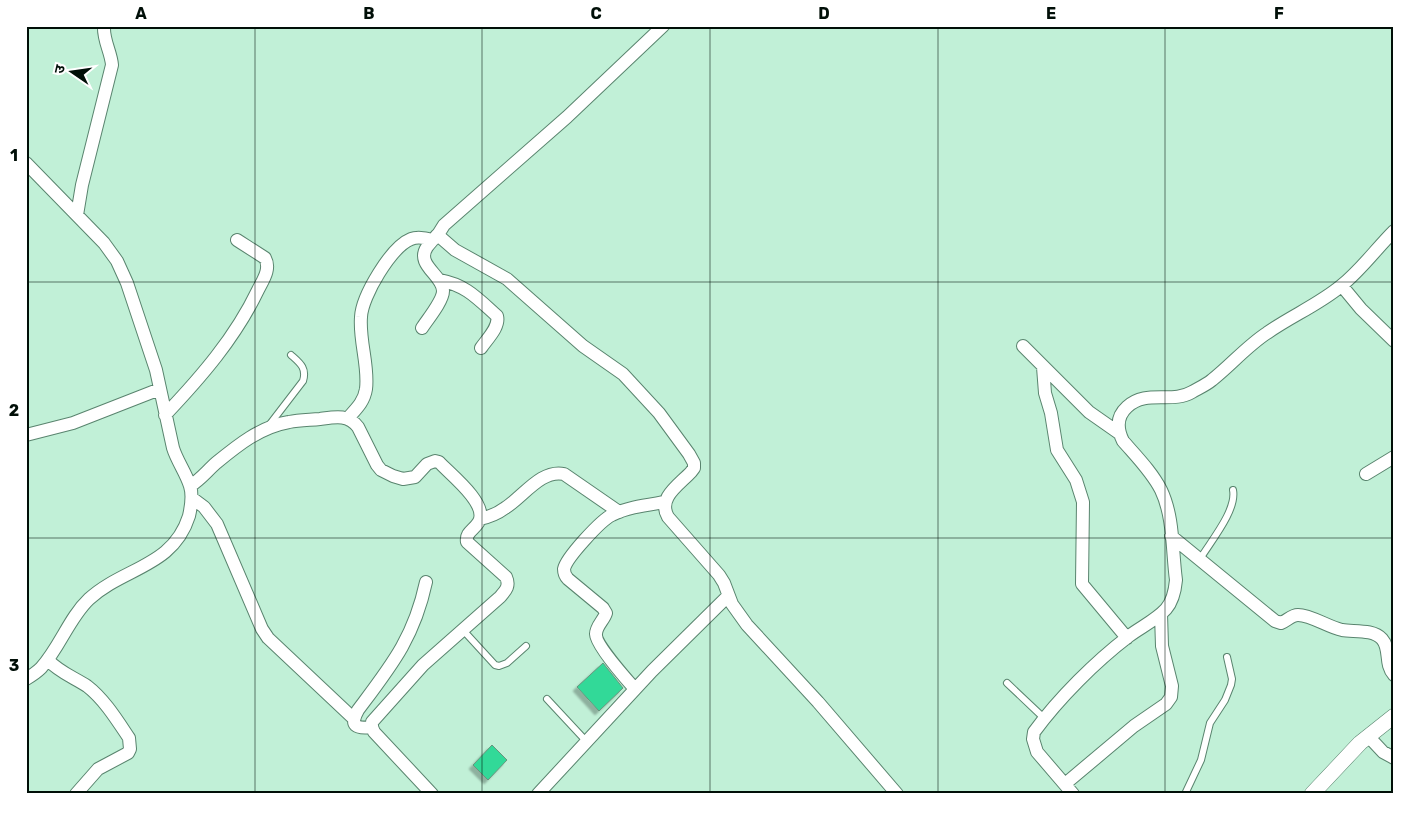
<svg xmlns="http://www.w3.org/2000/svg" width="1420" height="820" font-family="Rubik,'Noto Sans Devanagari',sans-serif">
<defs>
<filter id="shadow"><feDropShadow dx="-4" dy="4" stdDeviation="1" flood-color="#0004"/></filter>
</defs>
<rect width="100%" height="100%" fill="#c1f0d7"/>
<path fill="#32d998" stroke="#68947d" filter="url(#shadow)" d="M 603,663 L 623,688 L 599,711 L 577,687 Z
M 492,745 L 507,760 L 488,780 L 473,765 Z"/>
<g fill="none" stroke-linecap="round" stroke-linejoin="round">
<defs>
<path id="service" d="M 270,424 L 303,381 C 307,368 300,363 291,355
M 1200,559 C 1211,541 1237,510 1233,490
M 462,629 L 495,665 L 499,666 L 507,663 L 526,646
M 1007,683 L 1045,719
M 547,699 L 587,742
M 1185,794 L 1201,760 L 1210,723 L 1225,700 L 1231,685 L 1232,679 L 1227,657"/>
<path id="minor" d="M 663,26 L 567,117 L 444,225 L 439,233 L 440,237 L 455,250 L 507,279 L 583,346 L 623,374 L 659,413 L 689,454 L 694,463 L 694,468 L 691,472 C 679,485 657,498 668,517 L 719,575 L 724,583 L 732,604 L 747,625 L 818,702 L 897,794
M 26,163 L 104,243 L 117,261 L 127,283 L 156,370 L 173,448 C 177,461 186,473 190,486 C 193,495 191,507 189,516 C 173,567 124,567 89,599 C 69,618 60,647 41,668 C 37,672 31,676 26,679
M 77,215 L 82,185 L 112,65 C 111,52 103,40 104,26
M 439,280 C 466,285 477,298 497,316 C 500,327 487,339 481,348
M 1342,286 L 1361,309 L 1394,341
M 422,328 C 427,320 443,301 443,291 C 443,275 415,265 427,247 C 430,243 434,239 437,235
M 1023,346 L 1089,412 L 1119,433
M 1043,367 L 1045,393 L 1051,413 L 1057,450 L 1076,480 L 1083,502 L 1082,584 L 1127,638
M 165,415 C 201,377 235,338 258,290 C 263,280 271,269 265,258 L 237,240
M 348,418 C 356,409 364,402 366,389 C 369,366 359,341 361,317 C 362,296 391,247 411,239 C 418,236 426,238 433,240
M 26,435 L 73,423 L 160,389
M 1366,474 L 1394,457
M 190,486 C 200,480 207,471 216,463 C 238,445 260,427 289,422 C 299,420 310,420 320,419 C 335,417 348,414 358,427 L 377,465 L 381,470 L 393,476 L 403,479 L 415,477 L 427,464 L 435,461 L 439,462 C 450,474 485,501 480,519 C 477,529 465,531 467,542 L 506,577 C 510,586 506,590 500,597 L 423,665 L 372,722 L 372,727 L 374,732 L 432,794
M 192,498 L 204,507 L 217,524 L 262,629 L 268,638 L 353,718
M 480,519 C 489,517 497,514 505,508 C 523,497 541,469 564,474 L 619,512
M 1171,536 L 1275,621 L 1281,623 C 1287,621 1291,615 1298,615 C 1311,615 1328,627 1342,630 C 1354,632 1373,629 1382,639 C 1391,649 1384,664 1394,675
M 48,660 C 59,672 73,677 87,686 C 104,699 117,720 129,738 L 130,749 L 128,753 L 98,769 L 76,794
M 635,689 C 627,680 595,644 596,634 C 596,626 604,620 606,613 L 603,608 L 568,579 C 565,576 564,573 564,569 C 566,558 601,520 612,515 C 628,507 647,505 665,502
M 372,727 C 356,729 349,726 358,710 C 391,666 414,638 426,582
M 1368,736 L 1383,752 L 1394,758
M 1065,784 L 1134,726 L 1166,704 L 1171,697 L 1172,686 L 1162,646 L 1161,614
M 538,794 L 652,671 L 728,596
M 1073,794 L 1037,752 L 1033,739 L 1034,732 C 1059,698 1095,662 1129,636 C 1141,627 1156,620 1166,609 C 1173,601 1175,591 1176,580 C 1172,551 1174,517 1161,490 C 1152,472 1136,456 1123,441 C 1117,429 1116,417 1127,407 C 1146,389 1172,404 1192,392 C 1199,388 1206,385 1212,380 C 1231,365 1247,346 1267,333 C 1291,316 1318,305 1341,286 C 1361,270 1376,249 1394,231"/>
<path id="tertiary" d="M 1312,794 L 1360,743 L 1394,716"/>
</defs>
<use href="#service" stroke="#59846e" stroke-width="8"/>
<use href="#minor" stroke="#59846e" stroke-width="14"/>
<use href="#tertiary" stroke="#59846e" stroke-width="16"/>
<use href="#service" stroke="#fff" stroke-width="6"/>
<use href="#minor" stroke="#fff" stroke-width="12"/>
<use href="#tertiary" stroke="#fff" stroke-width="15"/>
</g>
<path fill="none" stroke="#010f08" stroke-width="1" stroke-opacity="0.55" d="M 255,26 L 255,794M 482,26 L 482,794M 710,26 L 710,794M 938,26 L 938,794M 1165,26 L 1165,794M 26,282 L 1394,282M 26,538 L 1394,538"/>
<rect width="1420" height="820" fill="none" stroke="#ffffff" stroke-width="55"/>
<g transform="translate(72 72) rotate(283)" stroke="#ffffff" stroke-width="4" paint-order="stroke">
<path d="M0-4L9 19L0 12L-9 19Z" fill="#010f08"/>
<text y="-8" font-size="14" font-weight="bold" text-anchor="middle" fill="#010f08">उ</text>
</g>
<rect x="28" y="28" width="1364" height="764" fill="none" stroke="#010f08" stroke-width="2"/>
<g font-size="16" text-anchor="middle" font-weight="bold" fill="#010f08">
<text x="141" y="19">A</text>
<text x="369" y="19">B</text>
<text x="596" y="19">C</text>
<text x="824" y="19">D</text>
<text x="1051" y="19">E</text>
<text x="1279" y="19">F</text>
<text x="14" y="161">1</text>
<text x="14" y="416">2</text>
<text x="14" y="671">3</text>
</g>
</svg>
